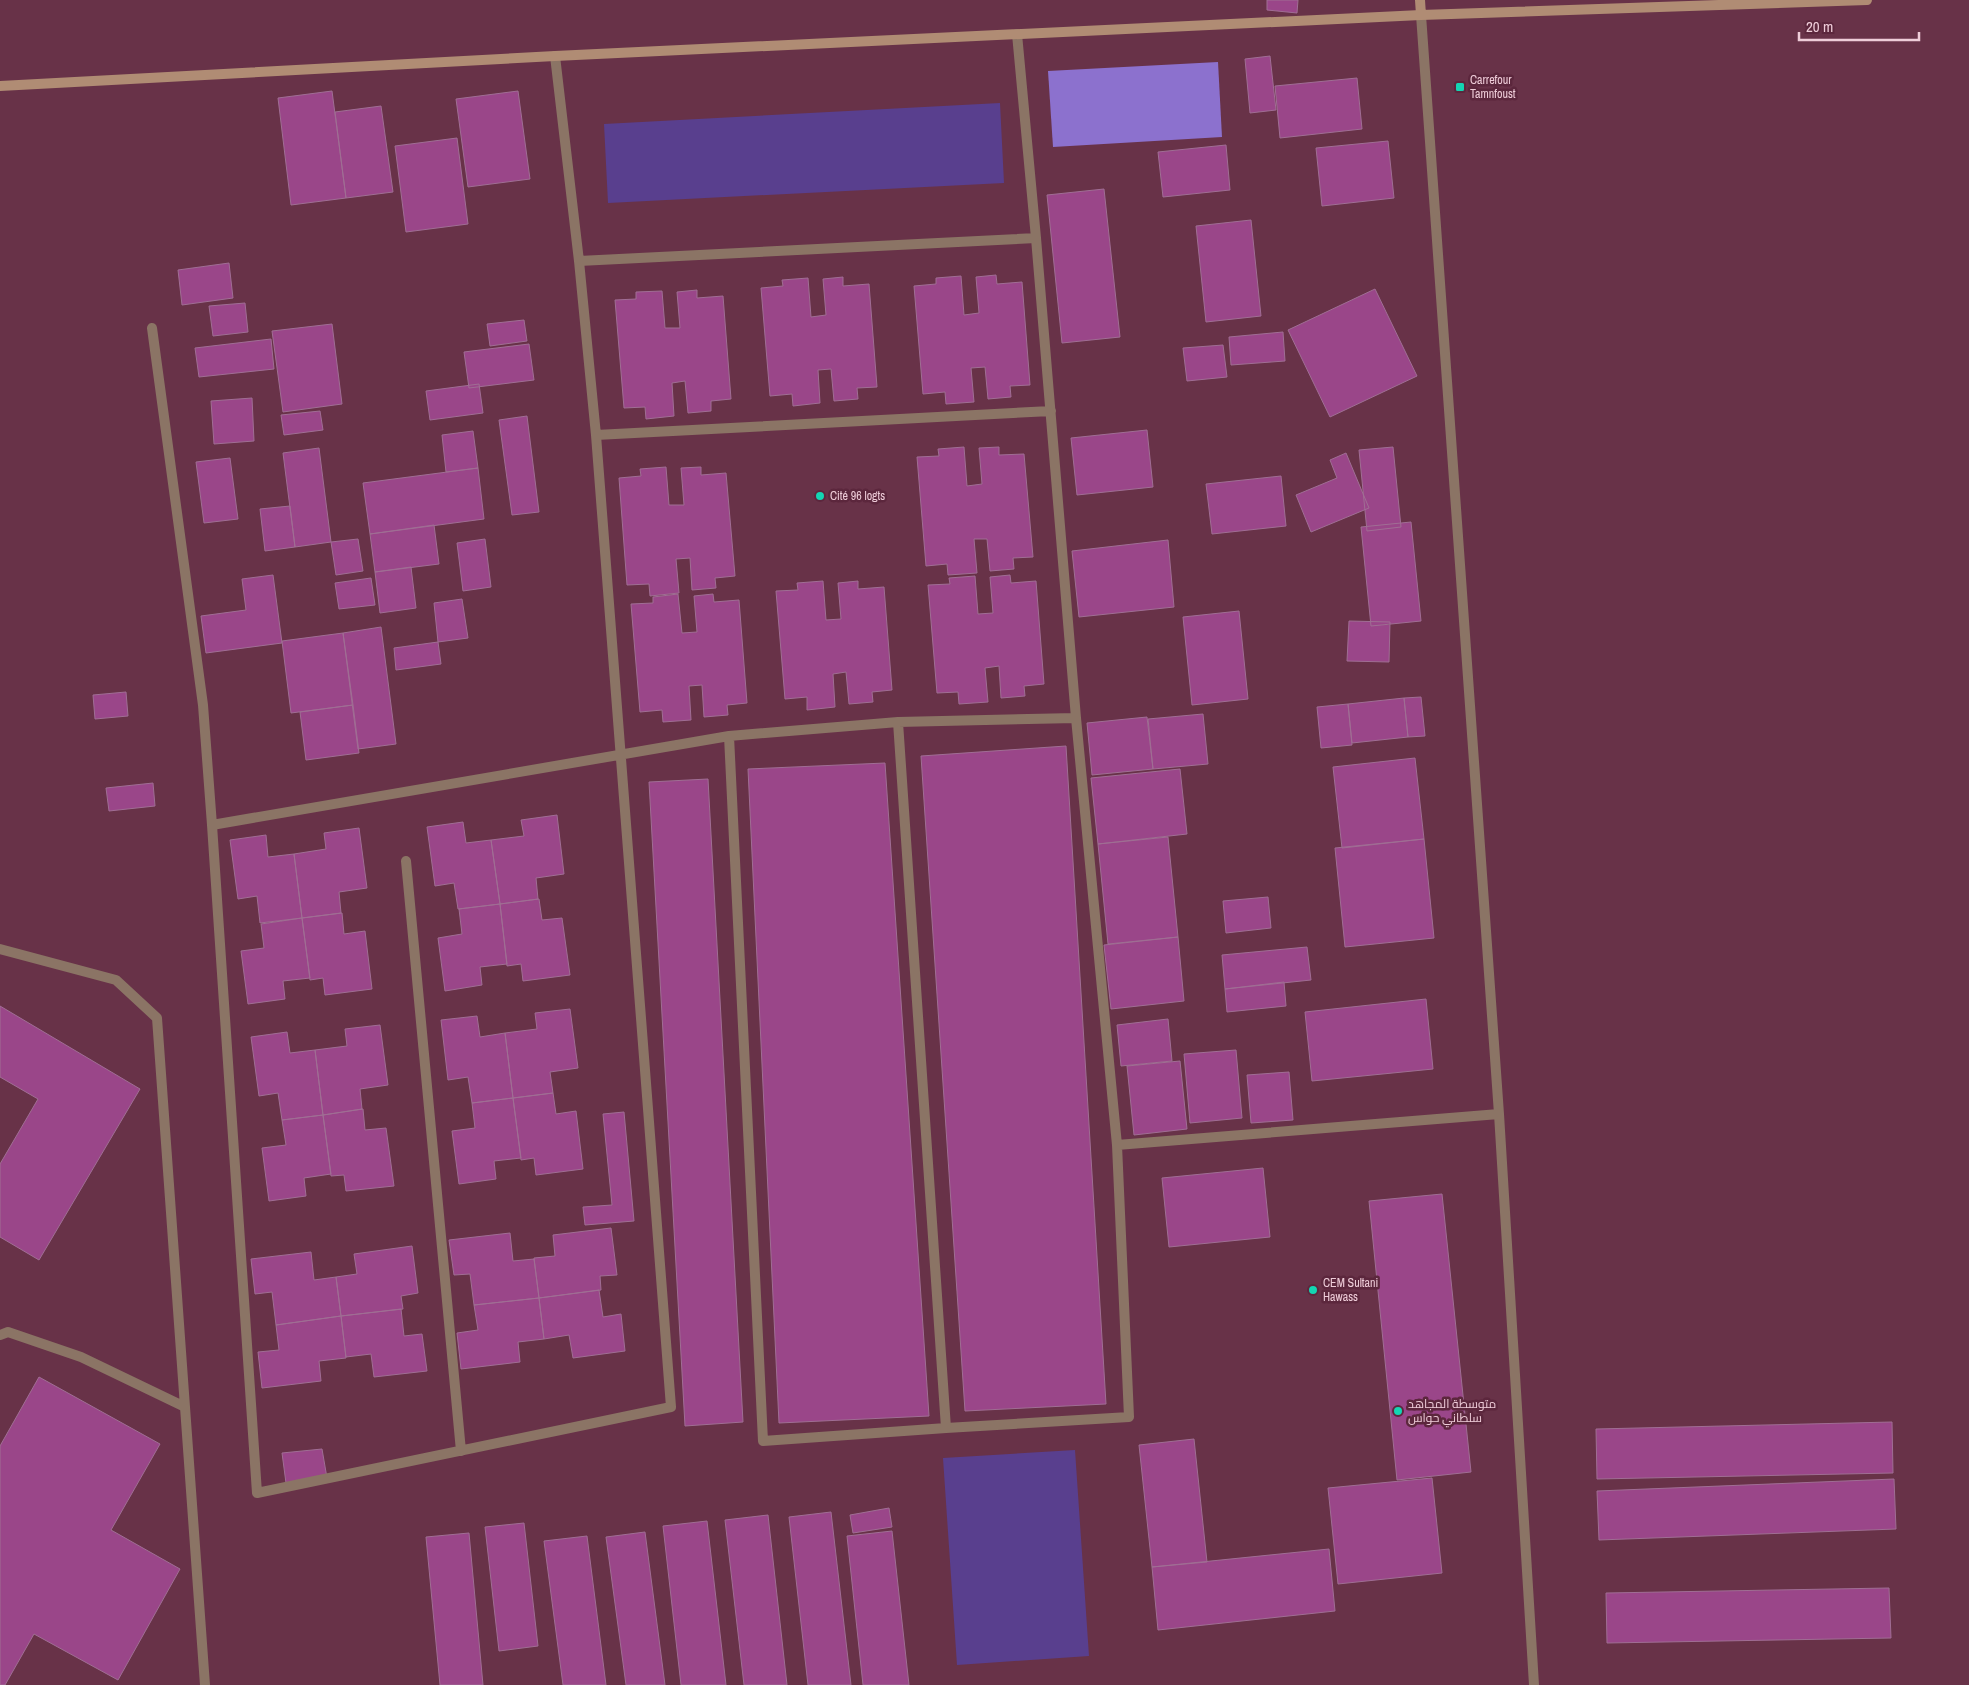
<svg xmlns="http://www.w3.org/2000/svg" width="1969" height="1685" font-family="'Archivo Narrow',Cairo,sans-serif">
<rect width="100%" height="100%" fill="#683248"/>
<path fill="#593f8e" d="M 1000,103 L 1004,183 L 608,203 L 604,124 Z
M 1075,1450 L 1089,1656 L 957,1665 L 943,1458 Z"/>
<path fill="#8c71ce" d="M 1218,62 L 1222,137 L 1053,147 L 1048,71 Z"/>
<path fill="#9a4689" stroke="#a06e94" d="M 1267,0 L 1298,0 L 1297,13 L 1267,10 Z
M 1270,56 L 1276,110 L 1250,113 L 1245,59 Z
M 1357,78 L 1362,129 L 1280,138 L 1275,86 Z
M 332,91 L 346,198 L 291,205 L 278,98 Z
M 518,91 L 530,179 L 468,187 L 456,99 Z
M 381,106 L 393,192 L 346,198 L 335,112 Z
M 457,138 L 468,224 L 406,232 L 395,146 Z
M 1388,141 L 1394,198 L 1322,206 L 1316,148 Z
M 1226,145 L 1230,190 L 1163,197 L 1158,152 Z
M 1104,189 L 1120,337 L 1062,343 L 1047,195 Z
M 1251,220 L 1261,316 L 1206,322 L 1196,226 Z
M 229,263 L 233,298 L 182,305 L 178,270 Z
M 996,275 L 997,284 L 1022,282 L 1030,385 L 1010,386 L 1011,397 L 988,399 L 985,367 L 971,368 L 974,402 L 946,404 L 945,392 L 923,394 L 914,286 L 936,284 L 936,278 L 961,276 L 964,315 L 979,313 L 976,277 Z
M 843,277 L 843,286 L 869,284 L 877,387 L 857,388 L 858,399 L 834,401 L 831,369 L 818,370 L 820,403 L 793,406 L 792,394 L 770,396 L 761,288 L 783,286 L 782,280 L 808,278 L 811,317 L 826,315 L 823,279 Z
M 1375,289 L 1417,376 L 1330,417 L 1288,330 Z
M 697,290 L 697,298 L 723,296 L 731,399 L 711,401 L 711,411 L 688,413 L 685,381 L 672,383 L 674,416 L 646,419 L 645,407 L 624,408 L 615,300 L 636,299 L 636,292 L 662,291 L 665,328 L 680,328 L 677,292 Z
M 245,303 L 248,332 L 213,336 L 209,306 Z
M 524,320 L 527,341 L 490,346 L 487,324 Z
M 332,324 L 342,404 L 283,412 L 272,331 Z
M 1283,332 L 1285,361 L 1231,365 L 1229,337 Z
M 271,339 L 274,369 L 199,377 L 195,348 Z
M 529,344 L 534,380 L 469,388 L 464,352 Z
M 1223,345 L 1227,377 L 1187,381 L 1183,348 Z
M 479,384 L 483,413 L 430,420 L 426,391 Z
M 252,398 L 254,441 L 214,444 L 211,401 Z
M 320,411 L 323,430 L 284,435 L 281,415 Z
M 527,416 L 539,512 L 512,515 L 499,420 Z
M 1147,430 L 1153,487 L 1077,495 L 1071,438 Z
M 473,431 L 478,468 L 446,472 L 442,435 Z
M 964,447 L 967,486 L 982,484 L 979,448 L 999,447 L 999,455 L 1024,454 L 1033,557 L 1013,558 L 1014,569 L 990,571 L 987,539 L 974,539 L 977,573 L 948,575 L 947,564 L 926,566 L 917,457 L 939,456 L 938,449 Z
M 1393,447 L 1401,527 L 1367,531 L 1359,450 Z
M 319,448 L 331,542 L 295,547 L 283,453 Z
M 1346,453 L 1369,508 L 1311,532 L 1296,495 L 1337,478 L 1330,460 Z
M 230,458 L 238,519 L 204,523 L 196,462 Z
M 666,467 L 669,505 L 684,505 L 681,468 L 701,467 L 701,475 L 726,473 L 735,576 L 715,578 L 716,588 L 692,590 L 690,558 L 676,559 L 679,593 L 650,596 L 649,584 L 627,585 L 619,478 L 641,476 L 640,469 Z
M 478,468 L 484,519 L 370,534 L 363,483 Z
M 1281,476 L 1286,526 L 1212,534 L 1206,484 Z
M 290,506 L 295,547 L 265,551 L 260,509 Z
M 1411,522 L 1421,621 L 1371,626 L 1361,527 Z
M 434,525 L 439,564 L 375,572 L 370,534 Z
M 358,539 L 363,571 L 336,575 L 331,542 Z
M 485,539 L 491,587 L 463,591 L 457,543 Z
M 1168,540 L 1174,607 L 1079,617 L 1072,551 Z
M 411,567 L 416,608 L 380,613 L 375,572 Z
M 273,575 L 282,643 L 206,653 L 201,616 L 246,610 L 242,579 Z
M 1010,575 L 1011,583 L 1036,581 L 1044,684 L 1024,686 L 1025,696 L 1001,698 L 999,666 L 985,668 L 988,702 L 959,704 L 958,692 L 937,693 L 928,585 L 950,584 L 949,578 L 975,576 L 978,614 L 993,613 L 990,577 Z
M 371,578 L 375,605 L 339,609 L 335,583 Z
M 823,581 L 826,620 L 841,619 L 838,583 L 858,581 L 858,589 L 884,587 L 892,690 L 872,692 L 873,702 L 849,704 L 846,672 L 833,674 L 835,707 L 807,710 L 807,697 L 785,699 L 776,591 L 798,590 L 797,583 Z
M 678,594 L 682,633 L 697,632 L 694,596 L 713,594 L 714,602 L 739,600 L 747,703 L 727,705 L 728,715 L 704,717 L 702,685 L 689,686 L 691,720 L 663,722 L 662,710 L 640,712 L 631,604 L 653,603 L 653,597 Z
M 462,599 L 468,638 L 438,642 L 434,603 Z
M 1239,611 L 1248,699 L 1192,705 L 1183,617 Z
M 1349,621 L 1390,622 L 1389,662 L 1347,661 Z
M 381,627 L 396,744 L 358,749 L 343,633 Z
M 343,633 L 353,705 L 291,713 L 282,641 Z
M 438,642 L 441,664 L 396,670 L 394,648 Z
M 126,692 L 128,716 L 95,719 L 93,695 Z
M 1421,697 L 1425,736 L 1408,737 L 1404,698 Z
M 1404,698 L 1408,737 L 1352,743 L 1348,704 Z
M 1348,704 L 1352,745 L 1321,748 L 1317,707 Z
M 353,705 L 359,753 L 306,760 L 300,712 Z
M 1203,714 L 1208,764 L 1153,769 L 1148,719 Z
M 1147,717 L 1153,769 L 1092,775 L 1087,723 Z
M 1066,746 L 1106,1404 L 965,1411 L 921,756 Z
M 1415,758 L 1424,839 L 1342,848 L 1333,767 Z
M 885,763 L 929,1416 L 779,1423 L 748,769 Z
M 1180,769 L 1187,834 L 1098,844 L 1091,778 Z
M 708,779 L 743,1422 L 685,1426 L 649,782 Z
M 153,783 L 155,806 L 109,811 L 106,788 Z
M 557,815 L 564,874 L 536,878 L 538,899 L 500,904 L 491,840 L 524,836 L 521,820 Z
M 463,822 L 466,843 L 491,840 L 500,904 L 458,909 L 454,883 L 435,886 L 427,827 Z
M 359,828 L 367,888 L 339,892 L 341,913 L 302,918 L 294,854 L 326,849 L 324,833 Z
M 266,835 L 268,857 L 294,854 L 302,918 L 260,923 L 257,896 L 238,899 L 230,840 Z
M 1168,837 L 1178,937 L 1108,944 L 1098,844 Z
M 1424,839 L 1434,938 L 1345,947 L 1335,848 Z
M 1268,897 L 1271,928 L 1226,933 L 1223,901 Z
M 539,899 L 542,920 L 562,918 L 570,975 L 523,981 L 521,964 L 507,966 L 500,904 Z
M 500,904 L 507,964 L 480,967 L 482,985 L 445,991 L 438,938 L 462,934 L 459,909 Z
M 342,913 L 344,934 L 365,931 L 372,989 L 325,995 L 323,978 L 310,980 L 302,918 Z
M 302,918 L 310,978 L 283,981 L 285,999 L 248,1004 L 241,951 L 264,948 L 261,924 Z
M 1178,937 L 1184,1001 L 1111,1009 L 1104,945 Z
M 1307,947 L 1311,980 L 1225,989 L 1222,955 Z
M 1284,982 L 1286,1006 L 1227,1012 L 1225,989 Z
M 1426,999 L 1433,1069 L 1312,1081 L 1305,1012 Z
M 0,1006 L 140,1089 L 39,1260 L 0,1237 L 0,1164 L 38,1099 L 0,1077 Z
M 570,1009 L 578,1068 L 550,1072 L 553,1093 L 513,1098 L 505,1033 L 537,1029 L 535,1013 Z
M 477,1016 L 480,1037 L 505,1033 L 513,1098 L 472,1103 L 468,1077 L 448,1080 L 441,1020 Z
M 1168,1019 L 1172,1061 L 1121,1066 L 1117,1025 Z
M 380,1025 L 388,1085 L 360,1089 L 362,1109 L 323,1115 L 315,1050 L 347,1046 L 345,1029 Z
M 287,1032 L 290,1053 L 315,1050 L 323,1115 L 282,1120 L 278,1093 L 259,1096 L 251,1037 Z
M 1236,1050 L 1242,1118 L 1190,1123 L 1184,1054 Z
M 1180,1061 L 1187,1129 L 1134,1135 L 1127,1066 Z
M 1289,1072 L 1293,1120 L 1251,1123 L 1247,1075 Z
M 553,1093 L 556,1114 L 576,1111 L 583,1169 L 536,1175 L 534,1158 L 521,1160 L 513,1098 Z
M 513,1098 L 521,1158 L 494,1161 L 496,1179 L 459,1184 L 452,1131 L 475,1128 L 472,1103 Z
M 363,1109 L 365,1130 L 386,1128 L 394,1186 L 346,1191 L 344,1175 L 331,1176 L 323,1115 Z
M 624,1112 L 634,1221 L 585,1225 L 583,1207 L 612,1205 L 603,1114 Z
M 323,1115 L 331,1174 L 304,1178 L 306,1196 L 269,1201 L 262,1148 L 286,1145 L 282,1120 Z
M 1263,1168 L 1270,1237 L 1169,1247 L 1162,1178 Z
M 1442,1194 L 1471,1472 L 1397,1480 L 1369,1201 Z
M 611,1228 L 617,1275 L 600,1276 L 601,1290 L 539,1298 L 534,1258 L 555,1256 L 553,1235 Z
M 510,1233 L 513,1261 L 534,1259 L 539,1298 L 474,1305 L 470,1274 L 454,1275 L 449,1240 Z
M 412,1246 L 418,1293 L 401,1296 L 403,1309 L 341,1316 L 336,1277 L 357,1274 L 354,1254 Z
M 311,1252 L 314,1280 L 336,1277 L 341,1316 L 276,1325 L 272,1292 L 255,1294 L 251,1259 Z
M 599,1290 L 603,1317 L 621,1314 L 625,1351 L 573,1358 L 569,1335 L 544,1339 L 539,1298 Z
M 539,1298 L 544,1339 L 518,1342 L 520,1362 L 461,1369 L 457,1333 L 478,1330 L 474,1305 Z
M 401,1309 L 404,1336 L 422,1334 L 427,1371 L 374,1377 L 371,1354 L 346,1357 L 341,1316 Z
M 341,1316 L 346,1358 L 319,1361 L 321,1381 L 262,1388 L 258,1352 L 279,1350 L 276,1325 Z
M 39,1377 L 160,1444 L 111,1530 L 180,1569 L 118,1680 L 34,1634 L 5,1685 L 0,1685 L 0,1446 Z
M 1892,1422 L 1893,1473 L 1597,1479 L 1596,1429 Z
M 1194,1439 L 1207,1562 L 1152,1567 L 1139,1445 Z
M 322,1449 L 327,1478 L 286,1483 L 282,1453 Z
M 1432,1478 L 1442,1573 L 1338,1584 L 1328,1488 Z
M 1894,1479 L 1896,1529 L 1599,1540 L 1597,1491 Z
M 889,1508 L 892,1527 L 853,1533 L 850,1515 Z
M 831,1512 L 851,1685 L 808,1685 L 789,1517 Z
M 768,1515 L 787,1685 L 744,1685 L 725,1520 Z
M 707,1521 L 726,1685 L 681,1685 L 663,1526 Z
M 524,1523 L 538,1646 L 499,1651 L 485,1527 Z
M 892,1531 L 909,1685 L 863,1685 L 847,1536 Z
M 645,1532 L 665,1685 L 626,1685 L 606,1537 Z
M 469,1533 L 483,1685 L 440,1685 L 426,1537 Z
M 587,1536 L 606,1685 L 563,1685 L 544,1541 Z
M 1329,1549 L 1335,1611 L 1158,1630 L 1152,1567 Z
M 1889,1588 L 1891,1638 L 1607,1643 L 1606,1593 Z"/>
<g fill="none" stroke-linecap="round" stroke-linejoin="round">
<path stroke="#8b7465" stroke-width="10" d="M 0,949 L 116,980 L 157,1018 L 205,1685
M 0,1335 L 8,1332 L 81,1357 L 185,1407"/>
<path stroke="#8b7465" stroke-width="10" d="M 1421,15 L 1499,1114 L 1534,1685
M 1017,34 L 1036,238 L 1076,718 L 1117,1145 L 1499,1114
M 555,56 L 579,261 L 596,435 L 671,1407 L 257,1493 L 212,825 L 729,736 L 898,722 L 1076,718
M 579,261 L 1036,238
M 152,328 L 203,705 L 212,825
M 596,435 L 1051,411
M 729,736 L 763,1441 L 946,1428 L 898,722
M 406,861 L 461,1451
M 946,1428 L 1129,1417 L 1117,1145"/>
<path stroke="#b08c74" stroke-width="10" d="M 1420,0 L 1421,15
M 0,86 L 555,56 L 1421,15 L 1867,0"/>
</g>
<g fill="#14d5b3" stroke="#5c273d" stroke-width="2">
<rect x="1455" y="82" width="10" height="10" rx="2.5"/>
<circle cx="820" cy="496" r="5"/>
<circle cx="1313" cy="1290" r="5"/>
<circle cx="1398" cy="1411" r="5"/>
</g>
<g text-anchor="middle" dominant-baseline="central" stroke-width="5" stroke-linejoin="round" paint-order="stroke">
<g font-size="12" fill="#efcdd9" stroke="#5c273d" text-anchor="start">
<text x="1470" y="80">Carrefour<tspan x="1470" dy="14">Tamnfoust</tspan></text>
<text x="830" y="496">Cité 96 logts</text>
<text x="1323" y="1283">CEM Sultani<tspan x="1323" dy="14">Hawass</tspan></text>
<text x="1408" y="1404">متوسطة المجاهد<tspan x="1408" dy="14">سلطاني حواس</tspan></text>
</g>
</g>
<path d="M1799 32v8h120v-8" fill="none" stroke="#efcdd9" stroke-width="2.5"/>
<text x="1806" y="32" font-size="15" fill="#efcdd9" stroke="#5c273d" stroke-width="4" paint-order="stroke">20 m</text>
</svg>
